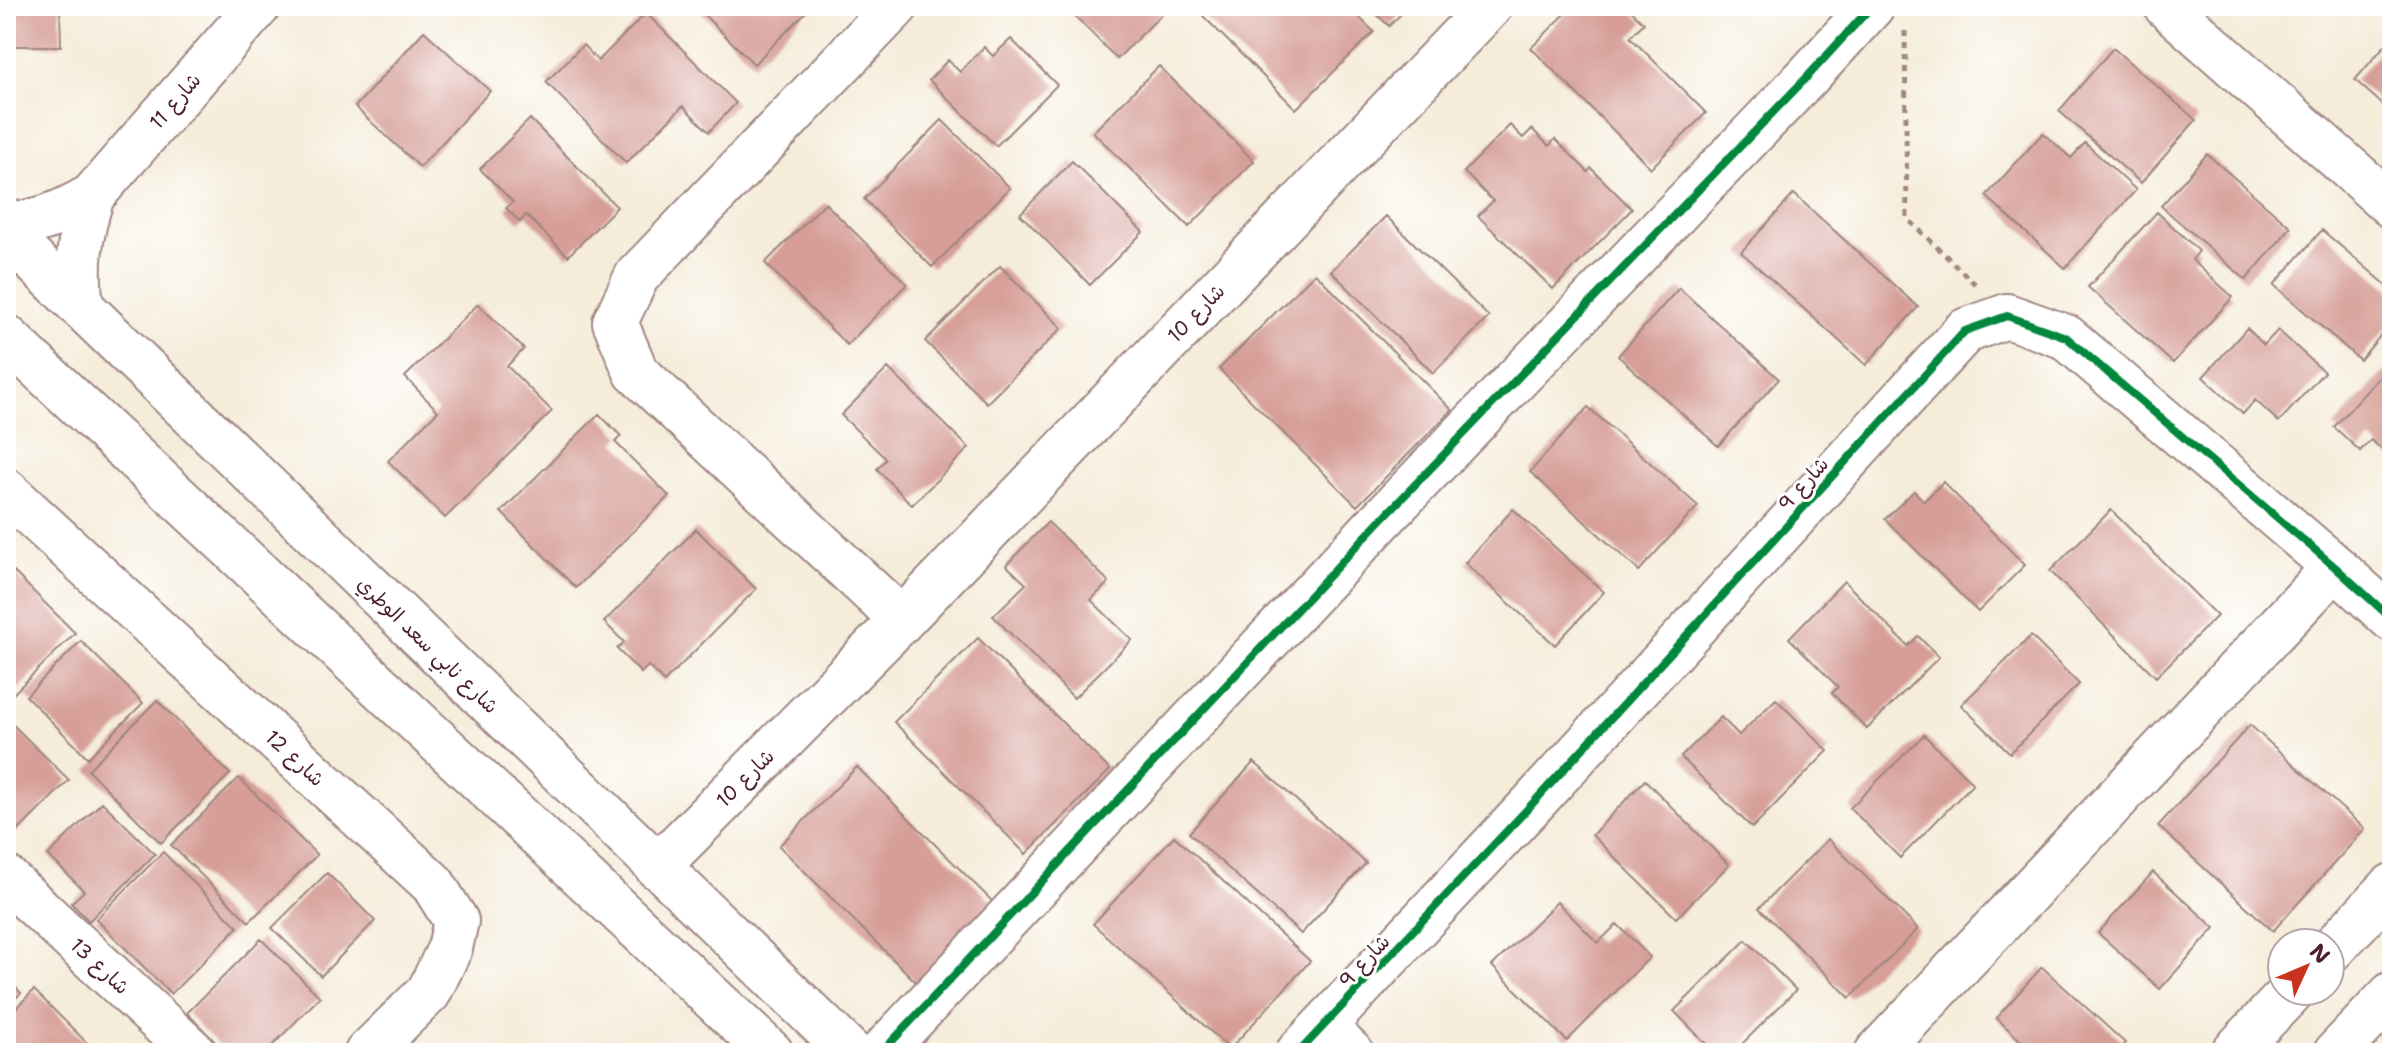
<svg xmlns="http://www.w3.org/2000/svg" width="2398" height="1059" font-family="'Shantell Sans','Playpen Sans Arabic',sans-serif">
<rect width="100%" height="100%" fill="#fff"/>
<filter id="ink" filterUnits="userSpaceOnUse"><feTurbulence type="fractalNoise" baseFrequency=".0125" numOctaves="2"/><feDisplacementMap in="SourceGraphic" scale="16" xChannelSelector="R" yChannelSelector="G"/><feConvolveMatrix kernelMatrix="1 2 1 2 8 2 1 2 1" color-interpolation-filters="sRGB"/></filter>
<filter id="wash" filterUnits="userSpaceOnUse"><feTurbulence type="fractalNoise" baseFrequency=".006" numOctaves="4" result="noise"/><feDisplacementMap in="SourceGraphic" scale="32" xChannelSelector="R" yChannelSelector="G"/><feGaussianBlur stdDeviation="1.8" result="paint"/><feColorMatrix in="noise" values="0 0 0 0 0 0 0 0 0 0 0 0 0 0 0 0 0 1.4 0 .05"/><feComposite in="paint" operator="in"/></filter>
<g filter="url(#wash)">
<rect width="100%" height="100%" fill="#f5ecd9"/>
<g id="blocks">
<path fill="#d69e96" d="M 6,6 L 60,6 L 61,46 L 6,46 Z
M 695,6 L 812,6 L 754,64 Z
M 1065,6 L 1170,6 L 1117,59 Z
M 1212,6 L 1348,6 L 1374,32 L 1296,109 L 1203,16 Z
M 1368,6 L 1409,6 L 1389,26 Z
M 1573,6 L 1626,6 L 1644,23 L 1630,37 L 1706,113 L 1651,168 L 1531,48 Z
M 646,13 L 736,103 L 709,132 L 683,106 L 626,163 L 546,82 L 583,45 L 598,61 Z
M 424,31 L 490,91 L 420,167 L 355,107 Z
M 2392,37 L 2392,113 L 2355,80 Z
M 1011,39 L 1057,85 L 996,146 L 929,80 L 948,60 L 960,72 L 984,47 L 993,56 Z
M 2113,48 L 2196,120 L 2141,183 L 2059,111 Z
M 1159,66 L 1254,161 L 1189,227 L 1093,132 Z
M 530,119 L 617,207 L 568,256 L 526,215 L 520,222 L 506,208 L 513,202 L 480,169 Z
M 942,120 L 1010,188 L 932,267 L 864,199 Z
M 1510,125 L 1523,138 L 1532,129 L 1549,146 L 1555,139 L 1588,172 L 1591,168 L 1632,209 L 1553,289 L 1478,216 L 1493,201 L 1464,172 Z
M 2043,133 L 2071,158 L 2085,143 L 2136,190 L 2065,268 L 1986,196 Z
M 2207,154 L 2291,227 L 2246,280 L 2161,206 Z
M 1072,161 L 1143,232 L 1090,285 L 1020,214 Z
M 1794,194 L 1918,307 L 1866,365 L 1741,252 Z
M 825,203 L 907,284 L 847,345 L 765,263 Z
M 2157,212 L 2199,251 L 2192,260 L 2233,297 L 2173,363 L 2088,287 Z
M 1386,216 L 1489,317 L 1433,373 L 1331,271 Z
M 2322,230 L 2392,290 L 2392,322 L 2360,360 L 2274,285 Z
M 1000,266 L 1062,328 L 987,403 L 925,341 Z
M 1315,273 L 1452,410 L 1357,506 L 1219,369 Z
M 1679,288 L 1779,379 L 1718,446 L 1618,356 Z
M 478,304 L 524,349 L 507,366 L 552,411 L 445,518 L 388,461 L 438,411 L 405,377 Z
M 2247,328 L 2264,345 L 2278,330 L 2324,372 L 2279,422 L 2255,400 L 2243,414 L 2203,377 Z
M 2392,363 L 2392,459 L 2371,440 L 2360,451 L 2334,427 Z
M 888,368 L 969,448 L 912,505 L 877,469 L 886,459 L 841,415 Z
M 1588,407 L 1698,506 L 1639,571 L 1530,472 Z
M 599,414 L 621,436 L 615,442 L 669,496 L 576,588 L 501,512 Z
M 1943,482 L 2025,565 L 1978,612 L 1885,519 L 1914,491 L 1924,501 Z
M 1513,509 L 1604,592 L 1555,645 L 1465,563 Z
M 2111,510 L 2217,616 L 2156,677 L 2050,571 Z
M 1048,522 L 1109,582 L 1091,600 L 1132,640 L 1074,698 L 993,616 L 1026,584 L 1006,565 Z
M 696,529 L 756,589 L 664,682 L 648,666 L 641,673 L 617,649 L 624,642 L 604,622 Z
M 6,564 L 75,633 L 9,698 L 6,695 Z
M 1844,581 L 1908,646 L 1918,636 L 1939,657 L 1867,729 L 1832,693 L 1838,687 L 1789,638 Z
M 2031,636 L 2079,684 L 2010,753 L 1961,705 Z
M 978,638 L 1110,770 L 1026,854 L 894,722 Z
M 81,641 L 143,703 L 88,758 L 26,696 Z
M 1776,699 L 1828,751 L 1752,828 L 1681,757 L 1721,717 L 1739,735 Z
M 157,700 L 230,774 L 161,843 L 88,770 Z
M 6,718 L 69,780 L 16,833 L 6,823 Z
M 2250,725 L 2365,829 L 2273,931 L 2158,826 Z
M 1924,735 L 1973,784 L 1900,858 L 1850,808 Z
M 1254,762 L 1366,863 L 1301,934 L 1189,833 Z
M 857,767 L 994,903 L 916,982 L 779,846 Z
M 239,778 L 317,855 L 249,922 L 171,845 Z
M 1645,780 L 1729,865 L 1676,918 L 1592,835 Z
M 102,802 L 155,854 L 89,921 L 71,903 L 84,891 L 48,855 Z
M 1174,836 L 1310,961 L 1230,1049 L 1093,924 Z
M 1828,839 L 1918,929 L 1850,998 L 1759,908 Z
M 163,852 L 238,927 L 171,994 L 96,919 Z
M 2153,872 L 2215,928 L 2160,989 L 2098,933 Z
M 327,873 L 375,921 L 321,976 L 272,928 Z
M 1557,902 L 1598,943 L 1617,924 L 1650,957 L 1567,1041 L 1492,966 Z
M 261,939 L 320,997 L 265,1053 L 226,1053 L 187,1013 Z
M 1746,940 L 1796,990 L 1733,1053 L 1715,1053 L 1674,1011 Z
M 2042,967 L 2125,1043 L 2116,1053 L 2034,1053 L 1996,1018 Z
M 6,977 L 21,993 L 6,1008 Z
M 34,990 L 97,1053 L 6,1053 L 6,1018 Z"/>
</g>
</g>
<g filter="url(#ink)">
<use href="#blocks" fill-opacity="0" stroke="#a08682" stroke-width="2"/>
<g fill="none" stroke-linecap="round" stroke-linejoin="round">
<defs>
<path id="minor" d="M 896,6 L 637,276 L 615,322 L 636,372 L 902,620
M 2166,6 L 2392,206
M 6,225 C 39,223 63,213 92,196 L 258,6
M 6,234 L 851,1053
M 81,307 C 76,264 79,237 92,196
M 6,337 L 771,1053
M 6,491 L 433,884 L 456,921 L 450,948 L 429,992 L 367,1053
M 657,867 L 902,620 L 1490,6
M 6,878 L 194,1053
M 2330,951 L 2392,886
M 1324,1027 L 1351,1053
M 881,1053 L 1380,521 L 1809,75 L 1872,6
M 1298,1053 L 1534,802 L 1965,331 L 2007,316 L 2066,337 L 2335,567 L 2392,619
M 1877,1053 L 2335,567
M 2233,1053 L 2292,991
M 2336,1053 L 2392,994"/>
</defs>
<use href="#minor" stroke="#a08682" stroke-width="48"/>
<path stroke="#a08682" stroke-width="5" stroke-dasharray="6 6" stroke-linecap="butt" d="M 1905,31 L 1907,218 L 1975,284"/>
<use href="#minor" stroke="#fff" stroke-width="44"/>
<defs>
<path id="cycleway" d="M 881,1053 L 1380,521 L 1809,75 L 1872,6
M 1298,1053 L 1534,802 L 1965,331 L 2007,316 L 2066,337 L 2335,567 L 2392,619"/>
</defs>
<use href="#cycleway" stroke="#fff" stroke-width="13"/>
<use href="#cycleway" stroke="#00873e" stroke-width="8"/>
</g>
</g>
<g text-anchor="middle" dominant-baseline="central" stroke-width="6" stroke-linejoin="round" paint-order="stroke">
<g font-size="20" fill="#4a1f2b" stroke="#fff">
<text transform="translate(175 101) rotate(-49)">شارع 11</text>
<text transform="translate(1196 313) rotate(-46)">شارع 10</text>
<text transform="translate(1803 484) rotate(-48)">شارع 9</text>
<text transform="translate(428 645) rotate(44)">شارع نابي سعد الوطري</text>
<text transform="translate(295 758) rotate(43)">شارع 12</text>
<text transform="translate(745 778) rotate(-45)">شارع 10</text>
<text transform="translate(1364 961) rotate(-47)">شارع 9</text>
<text transform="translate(100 966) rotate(43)">شارع 13</text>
</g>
</g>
<rect width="2398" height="1059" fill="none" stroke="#fff" stroke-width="32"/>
<g transform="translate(2306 967) rotate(46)"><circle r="38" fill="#ffffff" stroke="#b7a5aa" stroke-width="2"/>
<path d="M0-6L14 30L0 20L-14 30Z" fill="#c8321e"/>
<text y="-12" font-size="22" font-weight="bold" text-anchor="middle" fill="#4a1f2b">N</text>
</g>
</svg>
